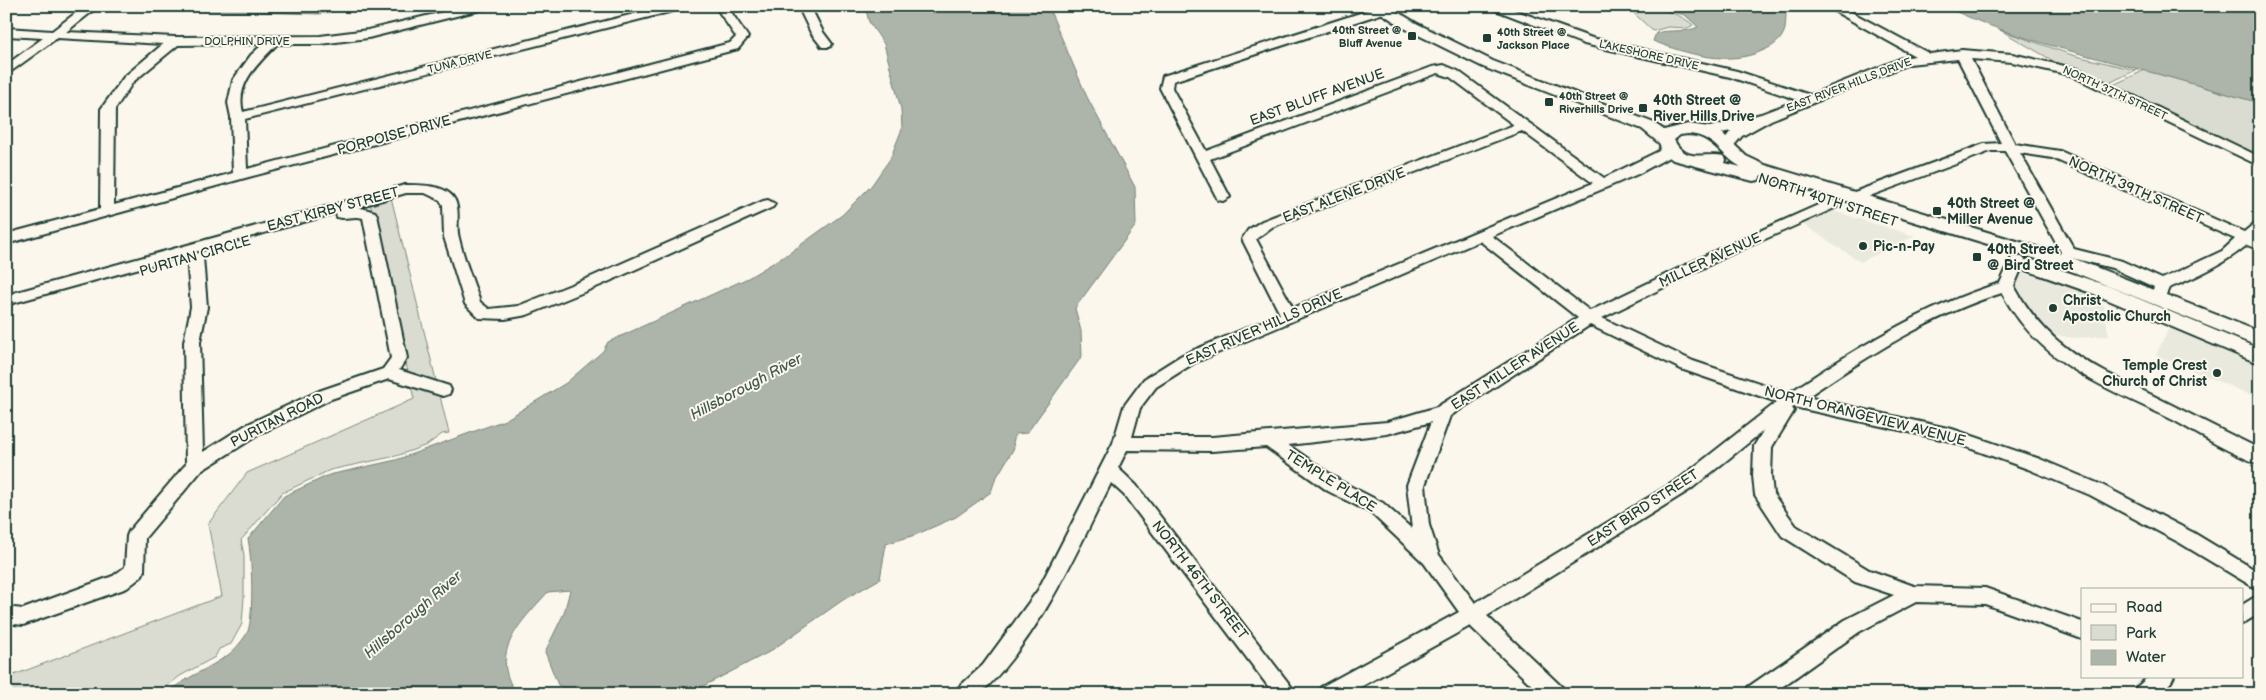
<svg xmlns="http://www.w3.org/2000/svg" width="2266" height="700" font-family="'Balsamiq Sans',sans-serif">
<rect width="100%" height="100%" fill="#fbf7ec"/>
<filter id="ink" filterUnits="userSpaceOnUse"><feTurbulence type="fractalNoise" baseFrequency=".02" numOctaves="2"/><feDisplacementMap in="SourceGraphic" scale="10" xChannelSelector="R" yChannelSelector="G"/><feConvolveMatrix kernelMatrix="1 2 1 2 8 2 1 2 1" color-interpolation-filters="sRGB"/></filter>
<g filter="url(#ink)">
<path fill="#eae9de" d="M 1833,211 L 1915,236 L 1861,262 L 1801,223 Z
M 2020,272 L 2100,293 L 2260,361 L 2260,399 L 2156,355 L 2170,326 L 2102,297 L 2109,336 L 2073,338 L 2041,332 L 2013,288 Z"/>
<path fill="#dbdcd1" stroke="#7d8c82" d="M 1626,6 C 1648,6 1676,10 1693,25 L 1688,28 L 1668,27 L 1653,31 Z
M 2000,30 L 2072,55 L 2136,70 L 2107,84 L 2062,66 Z
M 2145,70 L 2260,103 L 2260,158 L 2111,86 Z
M 389,189 L 449,433 L 442,434 L 427,445 L 396,456 L 330,470 L 282,493 L 241,540 L 244,555 L 244,597 L 242,624 L 231,644 L 219,649 L 215,657 L 180,676 L 157,694 L 6,694 L 6,678 L 222,596 L 208,524 L 247,473 L 414,399 L 368,194 Z"/>
<path fill="#adb4aa" stroke="#74847b" d="M 248,6 L 365,6 L 319,14 L 99,7 Z
M 865,6 L 1048,6 L 1087,97 L 1135,187 L 1136,225 L 1075,308 L 1081,331 L 1082,356 L 1027,433 L 1016,434 L 1013,442 L 1014,448 L 995,480 L 991,492 L 956,517 L 915,535 L 886,544 L 880,579 L 843,600 L 769,652 L 688,694 L 580,694 L 558,685 L 545,652 L 564,613 L 570,590 L 548,592 C 521,622 487,653 517,694 L 165,694 C 185,678 208,669 228,655 C 234,651 245,638 248,631 C 254,613 252,558 248,539 L 284,496 L 329,475 L 396,460 L 505,420 L 566,383 L 603,351 L 608,342 L 748,278 L 788,254 L 842,215 L 871,186 L 890,159 L 902,129 L 901,109 L 884,44 L 869,22 Z
M 1646,6 L 1742,6 L 1762,13 L 1769,6 L 1786,6 C 1786,13 1786,22 1785,29 C 1782,40 1774,46 1764,50 C 1730,67 1686,54 1653,41 L 1656,33 C 1670,29 1686,33 1698,27 L 1685,15 Z
M 1944,6 L 2260,6 L 2260,103 C 2222,93 2185,81 2146,71 C 2078,53 2008,37 1944,6 Z"/>
<g fill="none" stroke-linecap="round" stroke-linejoin="round">
<defs>
<path id="minor" d="M 85,6 L 99,6 L 66,32 L 175,37 L 320,36 L 368,30 L 468,6 L 490,6 L 488,8 L 368,38 L 320,44 L 277,44 C 259,63 235,83 243,112 L 666,6 L 687,6 L 685,8 L 245,119 L 247,169 L 730,43 L 736,37 L 715,6 L 727,6 L 748,37 L 738,49 L 245,178 L 6,244 L 6,234 L 100,209 L 101,109 L 124,77 L 163,44 L 57,38 L 6,75 L 6,65 L 43,38 L 6,36 L 6,28 L 52,31 ZM 263,44 L 251,55 L 233,80 L 228,103 L 231,117 L 233,173 L 114,205 L 115,109 L 133,82 L 178,45 Z
M 798,6 L 810,6 L 823,32 L 832,44 L 830,47 L 822,47 L 811,33 Z
M 1382,6 L 1401,6 L 1399,8 L 1173,81 L 1172,88 L 1206,151 L 1432,67 L 1444,65 L 1458,71 L 1604,178 L 1659,151 L 1662,142 L 1672,142 L 1674,145 L 1671,156 L 1638,174 L 1492,236 L 1590,311 L 1719,249 L 1827,201 L 1837,201 L 1839,204 L 1837,207 L 1729,255 L 1602,318 L 1693,361 L 1789,393 C 1855,349 1923,307 2000,283 L 2012,257 L 2022,257 L 2025,260 L 2014,286 C 2049,350 2096,368 2158,398 C 2192,415 2225,432 2260,449 L 2260,464 C 2230,454 2202,436 2175,421 C 2105,386 2041,366 2002,293 C 1931,315 1868,356 1807,397 L 1952,429 L 2040,459 L 2102,485 L 2194,533 L 2260,573 L 2260,591 L 2180,543 L 2090,495 L 2028,469 L 1950,441 L 1794,407 L 1792,408 L 1794,411 L 1772,447 L 1771,476 L 1773,494 L 1796,526 L 1869,570 L 1914,586 L 1985,588 L 2082,622 L 2082,639 L 1985,604 L 1916,602 L 1859,632 L 1772,694 L 1745,694 L 1748,687 L 1845,620 L 1894,595 L 1855,582 L 1782,536 L 1755,495 L 1753,476 L 1754,446 L 1763,431 L 1691,489 L 1487,616 L 1562,687 L 1565,694 L 1541,694 L 1470,626 L 1348,694 L 1318,694 L 1321,687 L 1459,612 L 1424,563 L 1371,513 L 1328,491 L 1266,447 L 1212,451 L 1127,450 L 1118,468 L 1136,485 L 1297,694 L 1274,694 L 1124,495 L 1111,483 C 1074,557 1041,635 980,694 L 956,694 L 959,687 L 983,665 L 1038,590 L 1113,443 L 1124,406 L 1144,379 L 1182,355 L 1280,314 L 1242,239 L 1248,230 L 1262,221 L 1514,125 L 1450,77 L 1438,73 L 1210,159 L 1230,197 L 1223,201 L 1218,200 L 1160,88 L 1163,76 ZM 1522,131 L 1593,183 L 1293,308 L 1256,239 L 1272,227 ZM 1480,241 L 1578,318 L 1437,407 L 1387,422 L 1212,437 L 1132,437 L 1140,408 L 1156,387 L 1194,363 ZM 1590,325 L 1681,369 L 1777,402 L 1679,479 L 1475,603 L 1439,555 L 1429,525 L 1425,485 L 1450,416 ZM 1431,422 L 1407,485 L 1412,529 L 1383,503 L 1340,481 L 1288,445 L 1387,434 Z
M 1485,6 L 1503,6 L 1592,38 L 1737,71 L 1810,95 L 1902,58 L 1915,56 L 1825,6 L 1840,6 L 1930,54 L 1962,50 L 2012,54 L 2078,69 L 2260,157 L 2260,166 L 2070,75 L 2012,62 L 1971,59 L 2015,144 L 2060,151 L 2244,232 L 2255,223 L 2260,222 L 2260,234 L 2256,237 L 2260,239 L 2260,250 L 2247,245 C 2224,264 2197,277 2169,288 L 2163,301 L 2153,301 L 2150,297 L 2154,287 L 2112,268 L 2072,258 L 2068,264 L 2058,264 L 2055,261 L 2061,252 L 2005,151 L 1991,151 L 1859,200 L 1849,200 L 1847,197 L 1849,194 L 1984,144 L 2001,143 L 1958,59 L 1909,64 L 1771,120 L 1742,136 L 1731,149 L 1726,150 L 1719,146 L 1731,131 L 1707,136 L 1700,132 L 1702,129 L 1761,114 L 1798,100 L 1730,77 L 1584,44 ZM 2020,153 L 2052,158 L 2235,239 L 2222,251 L 2162,279 L 2122,261 L 2074,249 Z
M 405,185 C 422,185 454,184 457,207 C 459,217 456,228 459,238 C 464,260 473,281 480,302 L 489,309 L 518,306 L 591,277 L 763,201 L 768,200 L 775,204 L 773,207 L 601,285 L 527,315 L 505,319 L 479,318 L 465,304 L 444,237 L 443,205 L 440,200 L 425,193 L 406,193 L 358,207 L 375,212 L 377,215 L 407,358 L 399,370 L 449,386 L 451,390 L 449,394 L 443,396 L 389,379 L 331,399 L 258,435 L 201,471 L 145,538 L 144,571 L 141,577 L 127,588 L 23,625 L 6,623 L 6,607 L 23,609 L 113,576 L 125,567 L 127,536 L 129,531 L 186,464 L 184,342 L 191,307 L 187,257 L 190,254 L 6,305 L 6,295 ZM 336,213 L 337,217 C 346,220 353,215 363,218 L 391,358 L 383,369 L 319,391 L 246,425 L 203,452 L 200,342 L 207,307 L 203,257 L 200,254 L 195,252 Z
M 2260,594 L 2260,613 L 2242,624 L 2242,605 Z
M 2149,676 L 2174,676 L 2171,682 L 2159,694 L 2134,694 L 2137,687 Z"/>
<path id="major" d="M 1370,6 L 1388,6 L 1416,23 L 1493,61 L 1654,123 L 1664,130 L 1688,124 L 1709,127 L 1722,133 L 1746,156 L 1765,165 L 2070,257 L 2260,332 L 2260,347 L 2056,265 L 1761,175 L 1759,180 L 1753,181 L 1673,160 L 1665,154 L 1659,143 L 1642,129 L 1483,67 L 1406,29 ZM 1688,134 C 1714,135 1721,156 1741,167 L 1725,163 L 1726,160 L 1724,156 C 1704,152 1686,164 1674,140 L 1680,135 Z
M 2030,259 L 2108,286 L 2260,349 L 2260,364 L 2094,294 L 2023,269 L 2021,265 L 2023,261 Z"/>
</defs>
<use href="#minor" stroke="#1f3d34" stroke-width="4"/>
<use href="#major" stroke="#1f3d34" stroke-width="4"/>
<use href="#minor" fill="#fbf7ec" fill-rule="evenodd"/>
<use href="#major" fill="#fbf7ec" fill-rule="evenodd"/>
</g>
</g>
<g fill="#1f3d34" stroke="#fbf7ec" stroke-width="2">
<rect x="1407" y="31" width="10" height="10" rx="2.5"/>
<rect x="1482" y="33" width="10" height="10" rx="2.5"/>
<rect x="1544" y="97" width="10" height="10" rx="2.5"/>
<rect x="1638" y="103" width="10" height="10" rx="2.5"/>
<rect x="1932" y="206" width="10" height="10" rx="2.5"/>
<circle cx="1863" cy="246" r="5"/>
<rect x="1972" y="252" width="10" height="10" rx="2.5"/>
<circle cx="2053" cy="308" r="5"/>
<circle cx="2217" cy="373" r="5"/>
</g>
<g text-anchor="middle" dominant-baseline="central" stroke-width="4" stroke-linejoin="round" paint-order="stroke">
<g font-size="11" font-weight="bold" fill="#1f3d34" stroke="#fbf7ec" text-anchor="start">
<text x="1402" y="30" text-anchor="end">40th Street @<tspan x="1402" dy="13">Bluff Avenue</tspan></text>
<text x="1497" y="32">40th Street @<tspan x="1497" dy="13">Jackson Place</tspan></text>
<text x="1559" y="96">40th Street @<tspan x="1559" dy="13">Riverhills Drive</tspan></text>
</g>
<g font-size="11" fill="#1f3d34" stroke="#fbf7ec">
<text x="247" y="41">DOLPHIN DRIVE</text>
<text transform="translate(1649 55) rotate(13)">LAKESHORE DRIVE</text>
<text transform="translate(460 62) rotate(-14)">TUNA DRIVE</text>
<text transform="translate(1849 85) rotate(-21)">EAST RIVER HILLS DRIVE</text>
<text transform="translate(2115 93) rotate(25)">NORTH 37TH STREET</text>
</g>
<g font-size="14" fill="#1f3d34" stroke="#fbf7ec">
<text transform="translate(1317 97) rotate(-20)">EAST BLUFF AVENUE</text>
<text transform="translate(394 135) rotate(-15)">PORPOISE DRIVE</text>
<text transform="translate(2136 190) rotate(24)">NORTH 39TH STREET</text>
<text transform="translate(1344 195) rotate(-21)">EAST ALENE DRIVE</text>
<text transform="translate(1828 200) rotate(18)">NORTH 40TH STREET</text>
<text transform="translate(333 209) rotate(-15)">EAST KIRBY STREET</text>
<text transform="translate(195 256) rotate(-16)">PURITAN CIRCLE</text>
<text transform="translate(1710 260) rotate(-25)">MILLER AVENUE</text>
<text transform="translate(1264 327) rotate(-24)">EAST RIVER HILLS DRIVE</text>
<text transform="translate(1515 366) rotate(-33)">EAST MILLER AVENUE</text>
<text transform="translate(1865 416) rotate(14)">NORTH ORANGEVIEW AVENUE</text>
<text transform="translate(277 420) rotate(-27)">PURITAN ROAD</text>
<text transform="translate(1331 481) rotate(32)">TEMPLE PLACE</text>
<text transform="translate(1643 508) rotate(-33)">EAST BIRD STREET</text>
<text transform="translate(1200 580) rotate(52)">NORTH 46TH STREET</text>
</g>
<g font-size="14" font-weight="bold" fill="#1f3d34" stroke="#fbf7ec" text-anchor="start">
<text x="1653" y="100">40th Street @<tspan x="1653" dy="16">River Hills Drive</tspan></text>
<text x="1947" y="203">40th Street @<tspan x="1947" dy="16">Miller Avenue</tspan></text>
<text x="1873" y="246">Pic-n-Pay</text>
<text x="1987" y="249">40th Street<tspan x="1987" dy="16">@ Bird Street</tspan></text>
<text x="2063" y="300">Christ<tspan x="2063" dy="16">Apostolic Church</tspan></text>
<text x="2207" y="365" text-anchor="end">Temple Crest<tspan x="2207" dy="16">Church of Christ</tspan></text>
</g>
<g font-size="15" font-style="italic" fill="#425b52" stroke="#fbf7ec">
<text transform="translate(746 387) rotate(-28)">Hillsborough River</text>
<text transform="translate(413 615) rotate(-41)">Hillsborough River</text>
</g>
</g>
<rect width="2266" height="700" fill="none" stroke="#fbf7ec" stroke-width="25"/>
<rect x="12" y="12" width="2241" height="675" fill="none" stroke="#1f3d34" stroke-width="2" filter="url(#ink)"/>
<rect x="2081" y="588" width="162" height="90" fill="#fbf7ec" stroke="#a3ada2"/>
<rect x="2091" y="604" width="25" height="8" fill="#fbf7ec" stroke="#a3ada2"/>
<text x="2126" y="612" font-size="15" fill="#1f3d34">Road</text>
<rect x="2091" y="625" width="25" height="15" fill="#dbdcd1" stroke="#a3ada2"/>
<text x="2126" y="638" font-size="15" fill="#1f3d34">Park</text>
<rect x="2091" y="650" width="25" height="15" fill="#adb4aa" stroke="#a3ada2"/>
<text x="2126" y="662" font-size="15" fill="#1f3d34">Water</text>
</svg>
